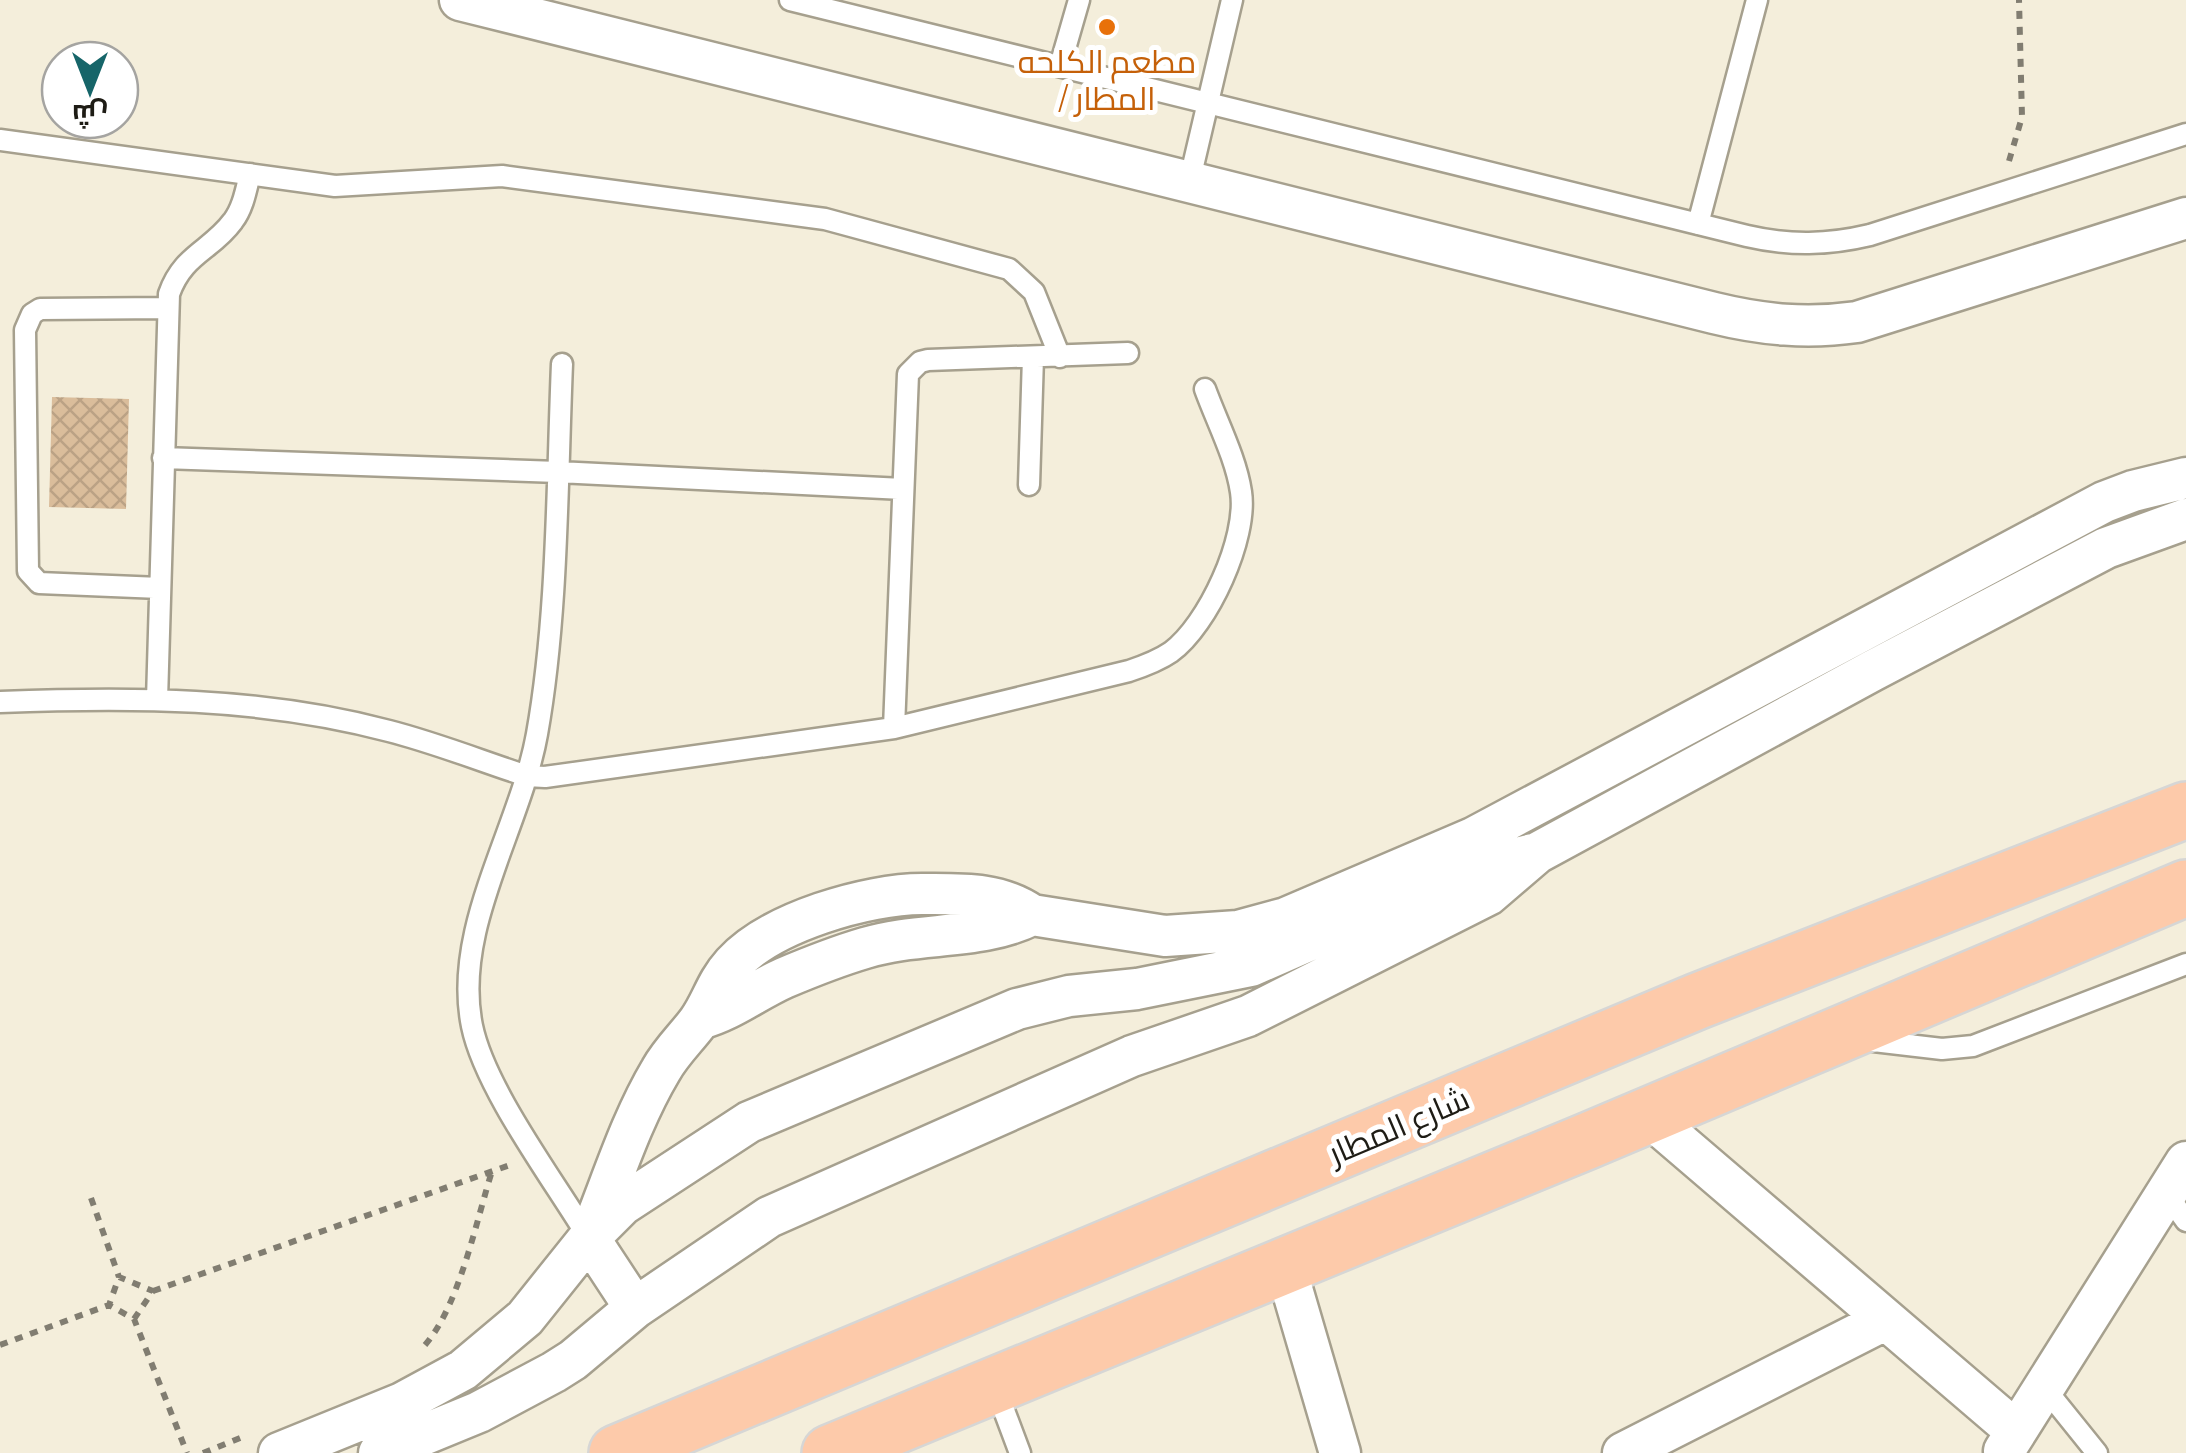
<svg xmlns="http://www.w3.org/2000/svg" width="2186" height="1453" font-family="Bitter,Cairo,serif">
<defs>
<pattern id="building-cross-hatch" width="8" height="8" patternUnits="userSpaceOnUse" patternTransform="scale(2.5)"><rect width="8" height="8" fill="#dabd9b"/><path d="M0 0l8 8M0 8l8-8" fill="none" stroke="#bba285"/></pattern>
</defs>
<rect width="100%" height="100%" fill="#f4eedb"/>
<path fill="url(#building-cross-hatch)" d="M 52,397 L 129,399 L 126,509 L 49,507 Z"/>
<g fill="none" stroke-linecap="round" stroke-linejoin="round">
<defs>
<path id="lane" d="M 790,0 L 1747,236 C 1790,246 1828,245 1870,235 L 2186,134
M 1060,66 L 1079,0
M 0,140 L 335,186 L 502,176 L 825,219 L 1009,269 L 1034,292 L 1060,357
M 1189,183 L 1232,0
M 1698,224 L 1757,0
M 562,364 C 557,484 558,616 537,734 C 520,829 452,928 472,1026 C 485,1089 553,1179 588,1237
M 163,458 L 558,472 L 903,489
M 1029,485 L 1033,357
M 160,588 L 39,583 L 28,571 L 25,330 L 32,314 L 40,309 L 167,308
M 157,700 L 169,294 C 183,254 211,251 233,221 C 243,208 246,190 250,174
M 0,702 C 130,697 262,697 389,731 C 436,743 481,761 527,776 L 545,777 L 894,728 L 1129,671 C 1144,666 1158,661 1171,652 C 1208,625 1248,538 1241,492 C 1236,458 1217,422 1205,389
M 894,728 L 908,374 L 920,362 L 928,360 L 1128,353
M 1865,1040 L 1942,1049 L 1973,1046 L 2186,964
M 2166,1193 L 2186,1221
M 2043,1386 L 2097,1453
M 996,1389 L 1020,1453"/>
<path id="street" d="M 460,0 L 1714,313 C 1763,325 1807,329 1857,322 L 2186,218
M 700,1019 C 732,1010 755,991 784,978 C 810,967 838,956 865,948 C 920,931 980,941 1032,915
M 1647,1115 L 2016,1431
M 1285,1265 L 1340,1453
M 635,1308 L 589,1238 C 612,1182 630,1122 661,1070 C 671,1052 686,1038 698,1022 C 712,1003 715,984 733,964 C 771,922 867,894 922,894 C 962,894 999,892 1032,915 L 1165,936 L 1238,931 L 1286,918 L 1473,838 L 2104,502 L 2133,491 L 2186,478
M 2004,1451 L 2186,1162
M 279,1453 L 402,1403 L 463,1370 L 525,1318 L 589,1238 L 622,1205 L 749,1122 L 1017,1009 L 1069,996 L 1137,989 L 1251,966 L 1472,869 L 1533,854
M 379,1453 L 479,1412 L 554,1372 L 573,1360 L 635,1308 L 769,1217 L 1132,1056 L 1248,1016 L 1488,895 L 1537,853 L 1872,671 L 2106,548 L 2186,519
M 1623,1453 L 1885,1320"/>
<path id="primary" d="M 617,1453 L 1698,1001 L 2186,810
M 830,1453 L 1585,1142 L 2186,888"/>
</defs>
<use href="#lane" stroke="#a6a08e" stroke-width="25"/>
<use href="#street" stroke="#a6a08e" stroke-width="45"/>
<use href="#primary" stroke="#d6d6d5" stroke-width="60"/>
<path stroke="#817d71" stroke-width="6" stroke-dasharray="8 8" stroke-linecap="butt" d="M 2009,161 L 2022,117 L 2019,0
M 91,1198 L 119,1277
M 153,1291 L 510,1165
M 134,1319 L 153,1291 L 119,1277 L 109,1305 L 134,1319 L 187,1453
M 0,1345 L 109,1305
M 425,1345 C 459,1306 476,1222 492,1171
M 203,1453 L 245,1436"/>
<use href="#lane" stroke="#fff" stroke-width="20"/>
<use href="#street" stroke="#fff" stroke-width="40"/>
<use href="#primary" stroke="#fdcaaa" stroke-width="55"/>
</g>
<circle fill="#e8710a" stroke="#fff" stroke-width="4" cx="1107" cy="27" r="10"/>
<g text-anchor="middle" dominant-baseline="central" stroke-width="10" stroke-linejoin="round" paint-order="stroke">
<g font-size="32" fill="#c56008" stroke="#fff">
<text x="1107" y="62">مطعم الكلحه<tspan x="1107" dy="37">/ المطار</tspan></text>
</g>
<g font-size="32" fill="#1e1c15" stroke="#fff">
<text transform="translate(1399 1126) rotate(-23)">شارع المطار</text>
</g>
</g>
<g transform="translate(90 90) rotate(180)"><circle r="48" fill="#ffffff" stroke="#a5a4a1" stroke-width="2.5"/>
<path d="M0-8L18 38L0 25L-18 38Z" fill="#166569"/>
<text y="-15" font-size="28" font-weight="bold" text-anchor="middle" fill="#1e1c15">ش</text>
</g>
</svg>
